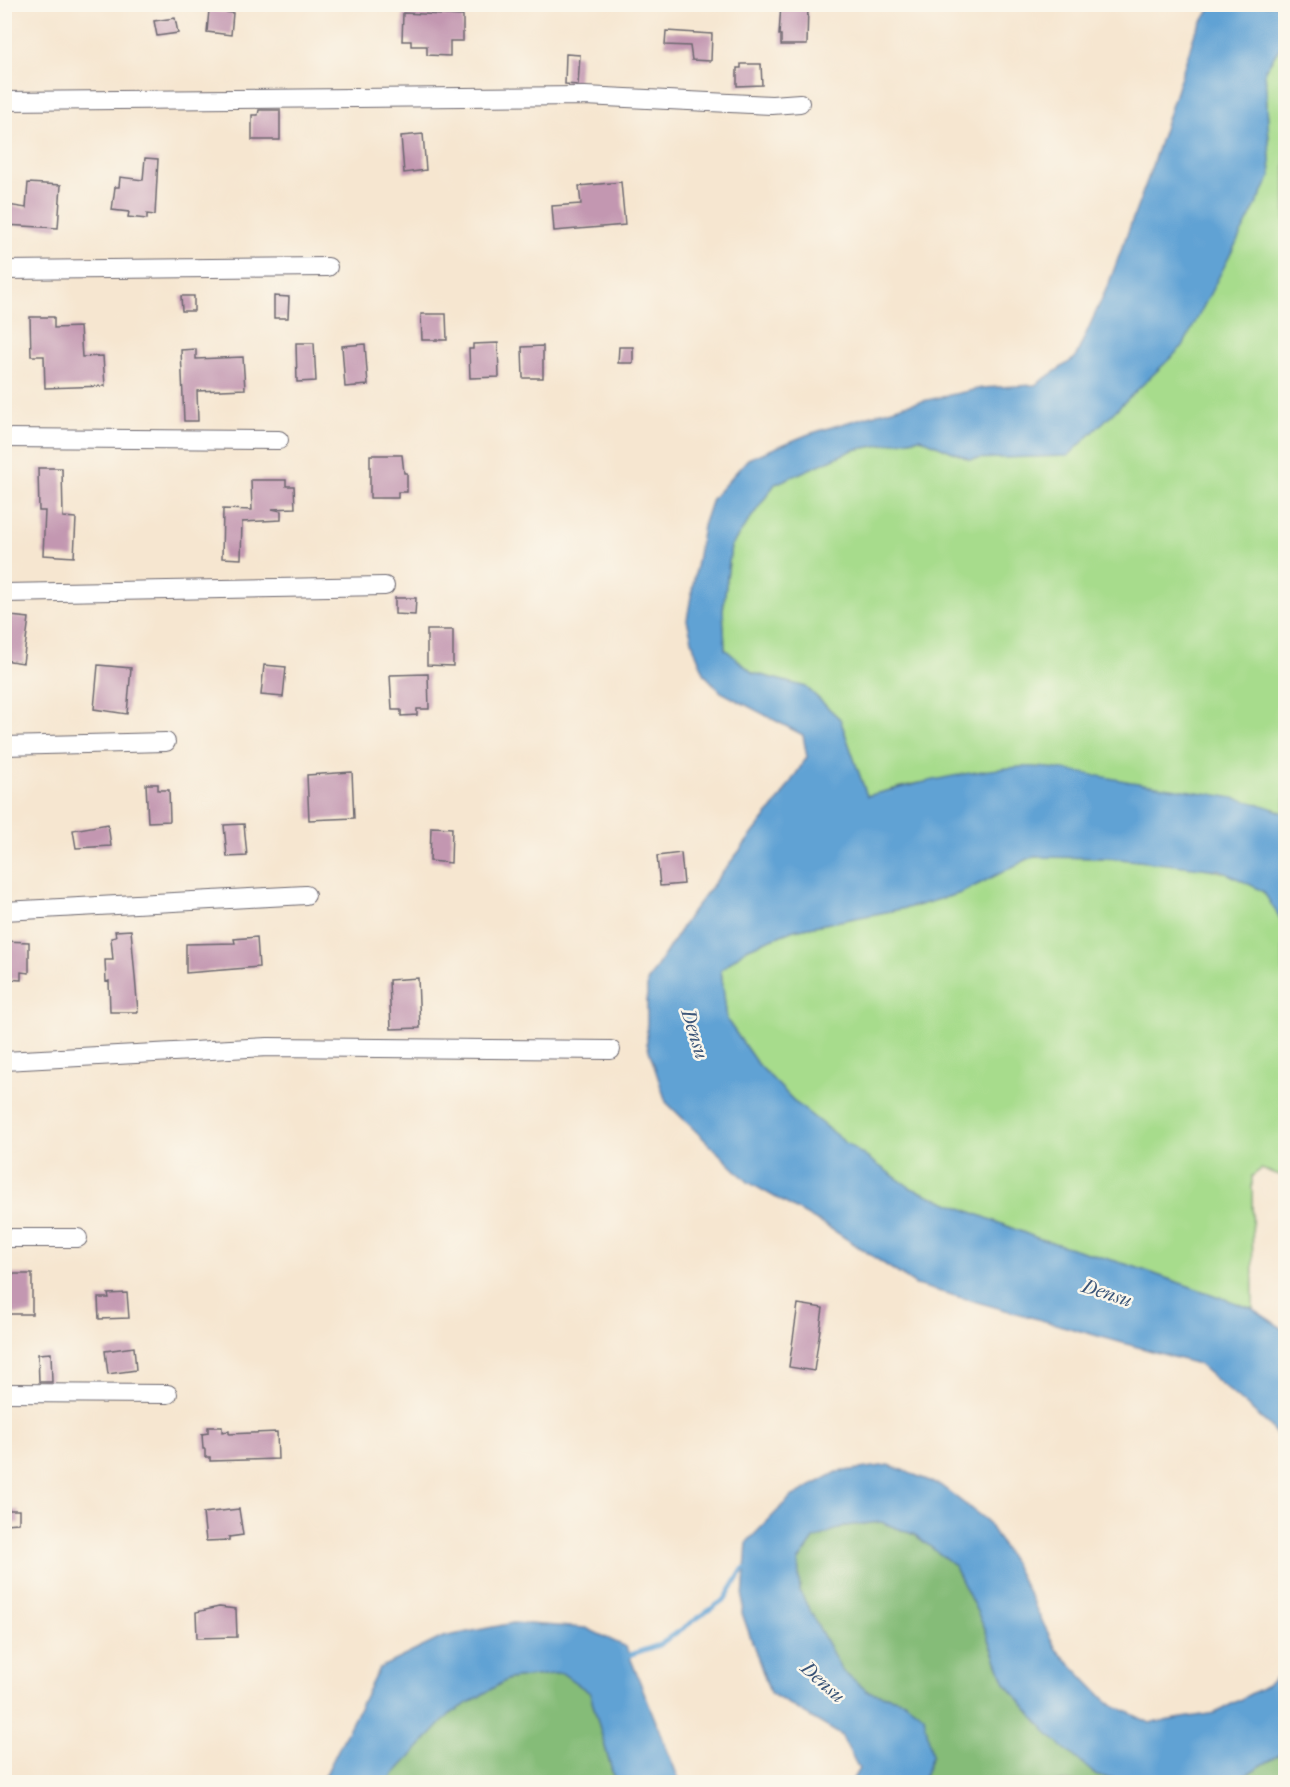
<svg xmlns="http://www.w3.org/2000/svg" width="1290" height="1787" font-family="'IM FELL French Canon',serif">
<rect width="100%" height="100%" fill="#fbf7ec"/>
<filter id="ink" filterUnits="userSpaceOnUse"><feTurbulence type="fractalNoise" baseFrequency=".0167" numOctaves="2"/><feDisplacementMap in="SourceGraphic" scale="12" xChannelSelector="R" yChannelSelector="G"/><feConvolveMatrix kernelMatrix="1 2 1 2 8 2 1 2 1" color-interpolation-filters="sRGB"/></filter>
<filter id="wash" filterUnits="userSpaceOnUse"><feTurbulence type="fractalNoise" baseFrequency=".008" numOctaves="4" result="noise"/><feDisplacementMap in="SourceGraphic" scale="24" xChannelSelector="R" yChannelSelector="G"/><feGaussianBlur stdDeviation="1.35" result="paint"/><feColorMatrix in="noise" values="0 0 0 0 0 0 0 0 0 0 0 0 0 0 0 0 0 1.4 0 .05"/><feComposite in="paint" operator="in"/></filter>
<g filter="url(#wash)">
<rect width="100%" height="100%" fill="#f6e6d0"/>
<path fill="#a7dc8c" stroke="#647f64" stroke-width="1.5" d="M 1285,40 L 1285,814 L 1275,809 L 1021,767 L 913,784 L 867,796 L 840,719 L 806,687 L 753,673 L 725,649 L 723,610 L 731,546 L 775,484 L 853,450 L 921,438 L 969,459 L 1271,176 L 1265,70 Z
M 1032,857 C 1082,857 1229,857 1263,892 C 1271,900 1277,913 1283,923 L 1286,1177 L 1261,1169 L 1252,1176 L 1253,1309 L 1132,1266 L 1037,1238 L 911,1188 L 846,1143 L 796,1103 L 756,1062 L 727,1020 L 721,970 L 746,949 L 794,930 L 916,906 L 961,893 Z"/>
<path fill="#85bc78" stroke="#546f5a" stroke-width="1.5" d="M 881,1522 L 915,1535 L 954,1565 L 984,1626 L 1005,1683 L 1097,1776 L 1143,1782 L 922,1782 L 932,1756 L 904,1701 L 867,1691 L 841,1669 L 800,1592 L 798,1562 L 814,1539 L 843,1526 Z
M 562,1673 L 590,1693 L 615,1782 L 387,1782 L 450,1714 L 508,1679 Z
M 1285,1751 L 1285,1782 L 1234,1782 Z"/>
<path fill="#60a2d4" stroke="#416288" stroke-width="1.5" d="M 1212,5 L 1285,5 L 1285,40 L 1265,70 L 1271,176 L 1183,346 L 1068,456 L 969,459 L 920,438 L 853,450 L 775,484 L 731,546 L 723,610 L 725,649 L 753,673 L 806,687 L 840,719 L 867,796 C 915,784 970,770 1020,767 C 1052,765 1105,778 1138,783 C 1179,790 1250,796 1285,814 L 1285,970 L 1283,923 L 1263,891 L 1220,870 L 1111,858 L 1032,857 L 961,893 L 916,906 L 794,930 L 746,949 L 721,970 L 727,1020 L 756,1062 L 796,1103 L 846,1143 L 911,1188 L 1037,1238 L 1132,1266 L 1253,1309 L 1285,1330 L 1285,1447 L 1270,1426 L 1198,1364 L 916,1285 L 833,1230 L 748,1182 L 666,1102 L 647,1044 L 647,982 L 691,913 L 779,800 L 807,757 L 803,735 L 721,692 L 705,675 L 694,648 L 687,620 L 703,526 L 712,499 L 748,459 L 809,434 L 905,405 L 982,388 L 1035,385 L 1075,358 L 1109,283 L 1148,178 L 1195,33 Z
M 889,1465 L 940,1485 L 987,1521 L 1014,1564 L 1056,1649 L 1107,1702 L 1150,1723 L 1215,1713 L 1267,1685 L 1285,1672 L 1285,1751 L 1234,1782 L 1143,1782 L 1097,1776 L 1050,1736 L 1005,1683 L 984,1626 L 954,1565 L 915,1535 L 881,1522 L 844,1526 L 814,1539 L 798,1562 L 800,1592 L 841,1669 L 867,1691 L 904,1701 L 924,1716 L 932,1756 L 922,1782 L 851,1782 L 859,1769 L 841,1735 L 770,1693 L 742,1613 L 747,1542 L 791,1497 L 837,1472 Z
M 513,1623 L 586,1628 L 626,1647 L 680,1782 L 615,1782 L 590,1693 L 562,1673 L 508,1679 L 450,1714 L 387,1782 L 322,1782 L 379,1668 L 443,1637 Z"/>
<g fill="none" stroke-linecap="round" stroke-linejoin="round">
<path stroke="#60a2d4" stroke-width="4.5" d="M 626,1656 L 659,1645 L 725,1599 L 743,1569 L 749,1568"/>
</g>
<g id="blocks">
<path fill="#c397b1" d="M 781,4 L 808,5 L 807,45 L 781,45 L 781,35 L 779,35 Z
M 209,10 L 233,13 L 231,35 L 207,32 Z
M 403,13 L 463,16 L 463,41 L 450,41 L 450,56 L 427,55 L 427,46 L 411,46 L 411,41 L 402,41 Z
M 175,18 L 178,33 L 157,36 L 154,21 Z
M 666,31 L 712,34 L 711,61 L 692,60 L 690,46 L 665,45 Z
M 566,54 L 580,55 L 578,85 L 565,84 Z
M 741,64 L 761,64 L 762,85 L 737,86 L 737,68 L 741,68 Z
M 259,110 L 280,110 L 280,140 L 252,140 L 252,115 L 258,115 Z
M 423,134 L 426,170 L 404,173 L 401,136 Z
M 145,158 L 158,159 L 155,215 L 147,214 L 147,219 L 128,217 L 129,212 L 112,210 L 115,187 L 119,187 L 120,177 L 143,180 Z
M 621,182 L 625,225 L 554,231 L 552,206 L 581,204 L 579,186 Z
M 28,183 L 61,185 L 58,228 L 5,225 L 8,205 L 26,208 Z
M 181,296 L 194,296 L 194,311 L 182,311 Z
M 274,296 L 289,297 L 288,318 L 274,318 Z
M 421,314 L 446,314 L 447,340 L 422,340 Z
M 30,317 L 54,317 L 54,328 L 80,327 L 82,357 L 103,356 L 105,386 L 45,388 L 44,356 L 31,356 Z
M 296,343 L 314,343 L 316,381 L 297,382 Z
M 498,343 L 499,377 L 470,378 L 469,349 L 473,349 L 473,344 Z
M 365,344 L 368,385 L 345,387 L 342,346 Z
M 543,346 L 543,378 L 523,378 L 522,347 Z
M 619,347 L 633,347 L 633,363 L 618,363 Z
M 196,349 L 196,359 L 243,357 L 245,389 L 197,391 L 198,421 L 184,421 L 181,350 Z
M 370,455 L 402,455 L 404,473 L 407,473 L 407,492 L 398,492 L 398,498 L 370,498 Z
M 38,468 L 62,468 L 63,517 L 76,518 L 74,557 L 43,555 L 45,511 L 39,511 Z
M 251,480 L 286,480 L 286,486 L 294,486 L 295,508 L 272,509 L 281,511 L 281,520 L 242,522 L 241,559 L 222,558 L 223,509 L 252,510 Z
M 395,598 L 416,598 L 415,615 L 395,614 Z
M 10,616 L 29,618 L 23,663 L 4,660 Z
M 427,630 L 453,630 L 453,666 L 427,665 Z
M 98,665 L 131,668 L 127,714 L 94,709 Z
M 264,665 L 286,667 L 283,697 L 261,695 Z
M 428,674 L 429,709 L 417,709 L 417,715 L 401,716 L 401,710 L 392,710 L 390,675 Z
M 352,772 L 354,818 L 309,820 L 307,775 Z
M 146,784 L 158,784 L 158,790 L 169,790 L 170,821 L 148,822 Z
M 108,824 L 111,846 L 76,848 L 73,830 Z
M 244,824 L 247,856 L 227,857 L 224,825 Z
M 431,827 L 452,828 L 451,863 L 430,861 Z
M 681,853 L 684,884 L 660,886 L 657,856 Z
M 131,930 L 138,1012 L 110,1012 L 109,981 L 106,982 L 105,960 L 113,960 L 111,938 L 116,937 L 115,931 Z
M 257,937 L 259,967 L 186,973 L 186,944 L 235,943 L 234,939 Z
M 4,941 L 29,942 L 29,973 L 21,972 L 21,980 L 4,979 Z
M 418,978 L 420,1028 L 391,1029 L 389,980 Z
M 5,1274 L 32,1274 L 32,1314 L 6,1314 Z
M 127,1293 L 129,1318 L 99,1319 L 98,1298 L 109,1298 L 108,1294 Z
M 798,1304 L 823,1308 L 814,1371 L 789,1367 Z
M 134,1347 L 136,1370 L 108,1374 L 105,1351 Z
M 51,1353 L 52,1382 L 39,1382 L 38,1354 Z
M 208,1427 L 222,1427 L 222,1432 L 229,1431 L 229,1434 L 277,1432 L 278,1459 L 210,1461 L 210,1457 L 205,1457 L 205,1449 L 203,1449 L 202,1434 L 208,1433 Z
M 239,1509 L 243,1535 L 229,1537 L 229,1540 L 206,1541 L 203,1513 Z
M 4,1510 L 19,1510 L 19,1523 L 4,1524 Z
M 219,1607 L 236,1609 L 237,1637 L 197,1638 L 196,1612 Z"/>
</g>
</g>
<g filter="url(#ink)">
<use href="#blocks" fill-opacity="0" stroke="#6c676f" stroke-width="1.5"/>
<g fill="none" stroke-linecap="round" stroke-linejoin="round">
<defs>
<path id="minor" d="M 4,101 L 585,96 L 772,105 L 800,103
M 4,270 L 328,267
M 4,438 L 279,440
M 4,593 L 385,586
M 4,746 L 166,742
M 4,911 L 306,895
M 4,1061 L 268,1047 L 611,1050
M 4,1238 L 78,1238
M 4,1393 L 168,1394"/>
</defs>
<use href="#minor" stroke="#6c676f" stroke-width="20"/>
<use href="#minor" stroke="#fff" stroke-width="18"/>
</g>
</g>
<g text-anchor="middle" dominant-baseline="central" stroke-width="5" stroke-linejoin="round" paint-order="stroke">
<g font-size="20" font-style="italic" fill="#3b5578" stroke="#fbf7ec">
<text transform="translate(695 1034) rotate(73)">Densu</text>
<text transform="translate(1107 1293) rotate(18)">Densu</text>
<text transform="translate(823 1682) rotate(42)">Densu</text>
</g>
</g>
<rect width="1290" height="1787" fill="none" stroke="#fbf7ec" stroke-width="24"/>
</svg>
